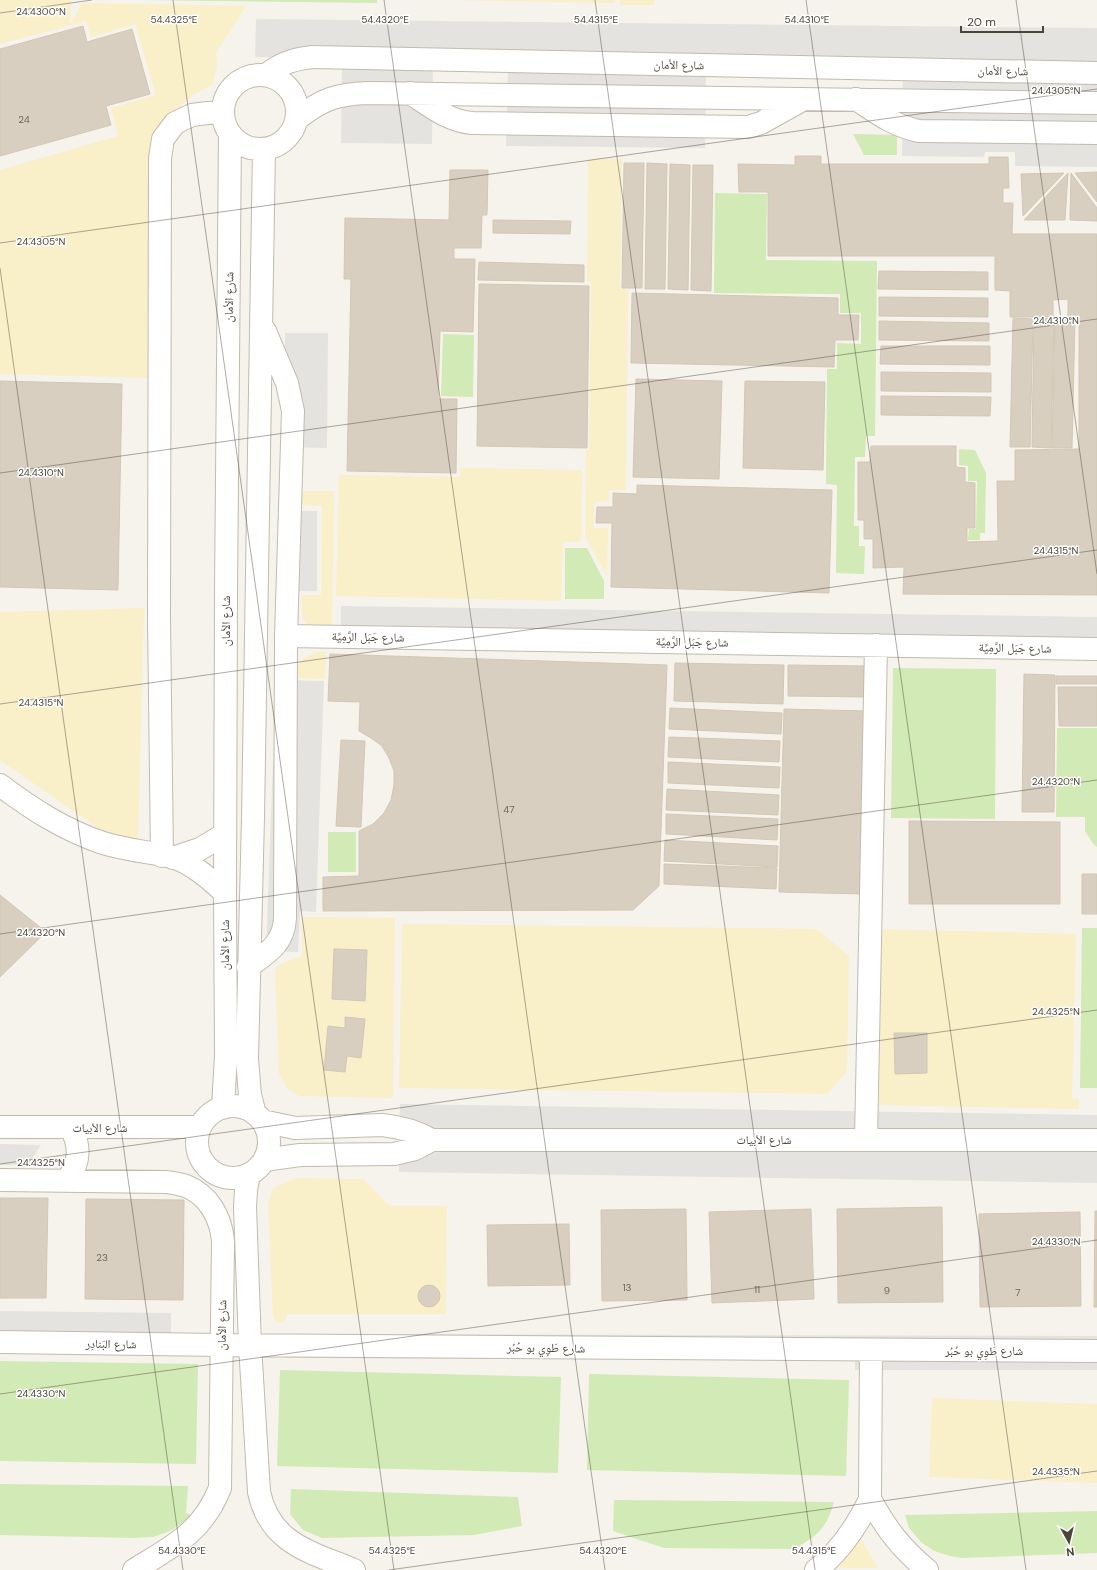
<svg xmlns="http://www.w3.org/2000/svg" width="1097" height="1570" font-family="'DM Sans','Noto Naskh Arabic',sans-serif">
<rect width="100%" height="100%" fill="#f6f3ec"/>
<path fill="#d2eab5" d="M 142,0 L 377,0 L 377,3 Z
M 853,134 L 897,135 L 897,155 L 864,155 Z
M 715,193 L 767,194 L 766,260 L 877,261 L 875,436 L 866,436 L 865,457 L 855,457 L 854,526 L 859,526 L 859,546 L 865,546 L 864,574 L 836,573 L 837,485 L 826,484 L 827,369 L 837,369 L 837,343 L 861,344 L 861,313 L 840,313 L 840,294 L 714,293 Z
M 443,334 L 474,335 L 473,397 L 441,396 Z
M 959,449 L 975,450 L 986,473 L 985,533 L 980,533 L 980,540 L 968,540 L 969,529 L 976,529 L 977,481 L 968,481 L 968,466 L 959,465 Z
M 565,548 L 587,548 L 604,581 L 604,599 L 565,599 Z
M 893,668 L 996,669 L 995,819 L 891,818 Z
M 1057,728 L 1097,728 L 1097,847 L 1094,845 L 1085,831 L 1085,817 L 1056,817 Z
M 328,832 L 356,832 L 356,872 L 328,872 Z
M 1082,928 L 1097,928 L 1097,1088 L 1080,1088 Z
M 0,1361 L 198,1364 L 196,1464 L 0,1461 Z
M 280,1370 L 561,1377 L 558,1473 L 277,1466 Z
M 589,1374 L 849,1380 L 846,1476 L 587,1470 Z
M 0,1484 L 188,1486 L 186,1513 L 193,1516 L 170,1531 L 153,1537 L 133,1538 L 0,1535 Z
M 291,1489 L 518,1497 L 522,1526 L 474,1535 L 322,1538 L 303,1530 L 290,1514 Z
M 614,1500 L 834,1502 C 827,1528 816,1538 793,1549 L 664,1548 L 613,1531 Z
M 1097,1511 L 1097,1553 L 962,1558 L 950,1556 L 934,1551 L 921,1542 L 909,1528 L 905,1515 Z"/>
<path fill="#f9efc9" d="M 0,0 L 71,0 L 70,25 L 82,3 L 246,6 L 216,53 L 217,66 L 212,85 L 193,95 L 159,124 L 152,378 L 0,374 L 0,170 L 118,136 L 111,108 L 156,95 L 135,24 L 91,37 L 86,21 L 0,44 Z
M 445,0 L 615,0 L 615,3 Z
M 620,0 L 655,0 L 654,5 L 620,5 Z
M 588,159 L 622,159 L 620,289 L 628,290 L 626,490 L 609,490 L 609,501 L 594,502 L 594,528 L 608,528 L 607,576 L 585,536 L 586,450 L 589,450 L 591,282 L 587,282 Z
M 460,468 L 582,470 L 581,542 L 563,542 L 561,601 L 336,596 L 339,475 L 460,477 Z
M 306,491 L 334,491 L 332,630 L 312,630 L 302,618 L 302,595 L 321,595 L 322,506 L 297,505 L 297,497 Z
M 144,608 L 138,842 L 114,839 L 0,760 L 0,612 Z
M 318,652 L 326,652 L 325,679 L 295,678 C 295,663 304,656 318,652 Z
M 302,917 L 395,918 L 393,1098 L 299,1096 L 287,1088 L 279,1074 L 275,970 L 282,963 L 302,956 Z
M 402,924 L 817,929 L 849,956 L 847,1071 L 827,1094 L 399,1088 Z
M 877,929 L 1076,934 L 1072,1098 L 1079,1099 L 1079,1109 L 879,1105 L 879,1063 L 873,1063 Z
M 296,1178 L 363,1179 L 390,1206 L 447,1206 L 446,1314 L 287,1314 L 286,1320 L 281,1323 L 276,1322 L 273,1317 L 268,1204 L 273,1188 Z
M 932,1398 L 1097,1404 L 1097,1483 L 929,1477 Z
M 858,1534 L 878,1568 L 839,1568 Z"/>
<path fill="#e5e3e0" d="M 256,19 L 1097,28 L 1097,167 L 1015,166 L 1015,152 L 985,152 L 984,157 L 902,156 L 903,69 L 706,67 L 705,148 L 506,146 L 508,65 L 433,64 L 432,144 L 341,143 L 342,58 L 255,57 Z
M 285,333 L 328,333 L 327,448 L 284,447 Z
M 282,511 L 317,511 L 317,591 L 282,591 Z
M 341,606 L 1097,617 L 1097,640 L 341,629 Z
M 276,680 L 324,681 L 316,912 L 300,911 L 298,952 L 266,951 Z
M 400,1104 L 1097,1115 L 1097,1183 L 399,1172 Z
M 0,1144 L 41,1145 L 28,1165 L 0,1165 Z
M 0,1311 L 171,1313 L 171,1347 L 0,1344 Z
M 284,1334 L 1097,1336 L 1097,1370 L 855,1370 L 855,1360 L 284,1358 Z"/>
<path fill="#d8cfc1" stroke="#d3c7b4" d="M 83,26 L 87,42 L 132,29 L 150,94 L 106,106 L 111,125 L 0,156 L 0,49 Z
M 795,156 L 821,156 L 821,164 L 989,164 L 989,157 L 1008,157 L 1009,188 L 1003,188 L 1003,203 L 1013,203 L 1012,234 L 1097,234 L 1097,595 L 903,594 L 904,567 L 873,568 L 873,539 L 864,539 L 864,520 L 858,520 L 858,462 L 870,462 L 871,446 L 956,446 L 956,467 L 965,468 L 965,482 L 975,483 L 975,528 L 967,528 L 967,542 L 998,541 L 997,481 L 1015,481 L 1015,450 L 1079,449 L 1079,318 L 1068,318 L 1068,299 L 1053,300 L 1053,317 L 1010,317 L 1010,291 L 995,290 L 995,256 L 768,256 L 768,192 L 739,192 L 738,164 L 795,165 Z
M 624,163 L 644,163 L 642,288 L 622,288 Z
M 647,163 L 667,164 L 665,289 L 645,289 Z
M 670,164 L 690,165 L 688,290 L 668,289 Z
M 693,165 L 713,165 L 711,291 L 691,290 Z
M 450,170 L 488,170 L 487,215 L 482,215 L 481,248 L 454,248 L 454,259 L 475,259 L 473,332 L 440,331 L 438,399 L 457,399 L 456,473 L 347,471 L 351,279 L 344,279 L 345,218 L 449,220 Z
M 1097,172 L 1097,202 L 1075,173 Z
M 1064,173 L 1023,216 L 1021,174 Z
M 1068,173 L 1065,220 L 1024,220 Z
M 1071,173 L 1097,208 L 1097,221 L 1070,220 Z
M 493,220 L 571,221 L 570,234 L 493,233 Z
M 479,262 L 584,265 L 584,282 L 478,280 Z
M 879,271 L 988,272 L 988,290 L 878,289 Z
M 479,284 L 589,286 L 587,448 L 477,446 Z
M 632,293 L 838,298 L 838,315 L 859,315 L 858,340 L 835,340 L 834,367 L 631,363 Z
M 879,297 L 988,298 L 988,317 L 879,316 Z
M 1013,318 L 1033,319 L 1030,447 L 1010,447 Z
M 1034,318 L 1054,319 L 1051,448 L 1032,447 Z
M 1055,319 L 1075,319 L 1072,448 L 1052,448 Z
M 879,321 L 989,323 L 989,341 L 879,340 Z
M 881,346 L 990,346 L 990,365 L 880,364 Z
M 881,372 L 991,373 L 991,392 L 881,391 Z
M 636,379 L 722,381 L 719,479 L 633,477 Z
M 0,381 L 122,384 L 118,590 L 0,587 Z
M 745,381 L 825,382 L 823,470 L 743,468 Z
M 881,396 L 991,397 L 990,416 L 881,415 Z
M 637,485 L 832,490 L 829,593 L 611,587 L 612,523 L 596,523 L 597,507 L 613,507 L 613,493 L 637,494 Z
M 330,654 L 667,665 L 659,886 L 633,910 L 323,911 L 323,877 L 359,876 L 359,831 L 373,824 L 384,813 L 391,800 L 394,785 L 394,771 L 389,758 L 382,746 L 371,738 L 359,731 L 360,702 L 328,701 Z
M 675,663 L 784,665 L 783,704 L 674,701 Z
M 788,665 L 868,666 L 867,697 L 788,696 Z
M 1024,674 L 1055,675 L 1054,812 L 1022,812 Z
M 1056,676 L 1097,676 L 1097,684 L 1056,684 Z
M 1058,687 L 1097,687 L 1097,726 L 1059,726 Z
M 670,708 L 782,713 L 781,734 L 669,729 Z
M 784,709 L 868,711 L 863,894 L 779,892 Z
M 669,737 L 780,741 L 779,762 L 668,757 Z
M 341,740 L 365,741 L 361,827 L 336,826 Z
M 668,762 L 780,767 L 779,788 L 668,783 Z
M 667,789 L 779,795 L 778,815 L 666,810 Z
M 666,814 L 778,819 L 777,840 L 666,834 Z
M 909,821 L 1060,822 L 1060,904 L 909,904 Z
M 665,840 L 778,846 L 777,867 L 664,861 Z
M 664,864 L 777,868 L 776,889 L 664,884 Z
M 1082,874 L 1097,874 L 1097,914 L 1082,914 Z
M 0,895 L 46,932 L 0,977 Z
M 334,949 L 367,950 L 365,1001 L 332,999 Z
M 345,1017 L 365,1019 L 361,1058 L 347,1056 L 345,1072 L 324,1070 L 328,1026 L 345,1028 Z
M 894,1033 L 927,1033 L 927,1073 L 895,1074 Z
M 0,1198 L 48,1198 L 46,1298 L 0,1298 Z
M 86,1199 L 184,1200 L 183,1300 L 85,1299 Z
M 942,1207 L 943,1302 L 838,1303 L 837,1209 Z
M 686,1209 L 687,1300 L 602,1301 L 601,1210 Z
M 811,1209 L 814,1299 L 712,1303 L 709,1212 Z
M 1095,1211 L 1097,1211 L 1097,1307 L 1094,1307 Z
M 1080,1212 L 1081,1306 L 980,1307 L 979,1214 Z
M 569,1224 L 570,1285 L 488,1286 L 487,1225 Z
M418 1296a11 11 0 1 1 22 0a11 11 0 1 1-22 0Z"/>
<g fill="none" stroke-linecap="round" stroke-linejoin="round">
<defs>
<path id="minor" d="M223 112a37 37 0 1 1 74 0a37 37 0 1 1-74 0Z
M 266,75 C 281,63 294,59 313,57 L 1097,73
M 410,93 C 430,106 448,121 472,123 L 748,127 L 761,123 L 804,99
M 856,99 C 877,113 894,126 919,131 L 1097,133
M 297,119 C 322,99 337,94 368,93 L 1097,103
M 286,636 L 1097,649
M 0,785 C 32,809 64,830 103,843 C 126,850 149,852 172,857 C 192,863 210,879 225,893
M 162,856 L 159,617 L 160,158 L 163,139 L 175,123 L 192,115 L 223,111
M 173,858 L 200,849 L 225,834
M 248,967 C 267,953 284,944 285,918 L 286,636 L 293,411 L 287,383 L 265,331
M197 1142a36 36 0 1 1 72 0a36 36 0 1 1-72 0Z
M 223,1108 L 226,1055 L 225,893 L 226,592 L 230,134
M 255,1114 L 250,1095 L 247,1059 L 253,817 L 264,149
M 262,1121 L 295,1128 L 382,1125 C 401,1127 416,1131 432,1140
M 0,1127 L 200,1127
M 866,1140 L 876,645
M 264,1160 L 300,1155 L 394,1154 L 415,1149 L 432,1140 L 1097,1140
M 249,1174 L 246,1190 L 245,1207 L 250,1345 L 259,1492 C 270,1544 311,1552 354,1570
M 0,1180 L 167,1182 C 173,1183 180,1184 186,1186 C 209,1195 221,1218 223,1241 L 220,1488 C 202,1533 173,1546 134,1570
M 67,1180 C 80,1163 81,1147 71,1128
M 0,1342 L 222,1345 L 1097,1351
M 870,1499 C 886,1529 901,1548 927,1570
M 816,1570 C 841,1551 857,1526 870,1499 L 871,1350"/>
</defs>
<use href="#minor" stroke="#c2bbae" stroke-width="24"/>
<use href="#minor" stroke="#fff" stroke-width="22"/>
</g>
<path fill="none" stroke="#4b4439" stroke-width="1" stroke-opacity="0.45" d="M 173,0 L 394,1570M 384,0 L 605,1570M 595,0 L 815,1570M 806,0 L 1026,1570M 1016,0 L 1097,574M 0,13 L 92,0M 0,243 L 1097,89M 0,268 L 183,1570M 0,473 L 1097,319M 0,704 L 1097,550M 0,934 L 1097,780M 0,1164 L 1097,1010M 0,1394 L 1097,1240M 389,1570 L 1097,1471"/>
<g text-anchor="middle" dominant-baseline="central" stroke-width="3" stroke-linejoin="round" paint-order="stroke">
<g font-size="10" fill="#6e675b">
<text x="24" y="119">24</text>
<text x="509" y="809">47</text>
<text x="102" y="1257">23</text>
<text x="627" y="1287">13</text>
<text x="757" y="1289">11</text>
<text x="887" y="1290">9</text>
<text x="1018" y="1292">7</text>
</g>
<g font-size="12" fill="#4b4439" stroke="#fff">
<text transform="translate(679 65) rotate(1)">شارع الأمان</text>
<text transform="translate(1003 71) rotate(1)">شارع الأمان</text>
<text transform="translate(229 297) rotate(-89)">شارع الأمان</text>
<text transform="translate(226 621) rotate(-90)">شارع الأمان</text>
<text transform="translate(368 637) rotate(1)">شارع جَبَل الرَّمِيَّة</text>
<text transform="translate(692 642) rotate(1)">شارع جَبَل الرَّمِيَّة</text>
<text transform="translate(1015 648) rotate(1)">شارع جَبَل الرَّمِيَّة</text>
<text transform="translate(225 945) rotate(-90)">شارع الأمان</text>
<text x="100" y="1128">شارع الأبيات</text>
<text x="764" y="1140">شارع الأبيات</text>
<text transform="translate(222 1325) rotate(-89)">شارع الأمان</text>
<text transform="translate(111 1344) rotate(1)">شارع البَنادِر</text>
<text transform="translate(546 1348) rotate(1)">شارع طَوِي بو حُبُر</text>
<text x="984" y="1351">شارع طَوِي بو حُبُر</text>
</g>
</g>
<g font-size="10" text-anchor="middle" fill="#4b4439" stroke="#fff" stroke-width="3" stroke-linejoin="round" paint-order="stroke">
<text x="41" y="15">24.4300°N</text>
<text x="174" y="23">54.4325°E</text>
<text x="385" y="23">54.4320°E</text>
<text x="596" y="23">54.4315°E</text>
<text x="807" y="23">54.4310°E</text>
<text x="1056" y="94">24.4305°N</text>
<text x="41" y="245">24.4305°N</text>
<text x="1056" y="324">24.4310°N</text>
<text x="41" y="476">24.4310°N</text>
<text x="1056" y="554">24.4315°N</text>
<text x="41" y="706">24.4315°N</text>
<text x="1056" y="785">24.4320°N</text>
<text x="41" y="936">24.4320°N</text>
<text x="1056" y="1015">24.4325°N</text>
<text x="41" y="1166">24.4325°N</text>
<text x="1056" y="1245">24.4330°N</text>
<text x="41" y="1397">24.4330°N</text>
<text x="1056" y="1475">24.4335°N</text>
<text x="182" y="1554">54.4330°E</text>
<text x="392" y="1554">54.4325°E</text>
<text x="603" y="1554">54.4320°E</text>
<text x="814" y="1554">54.4315°E</text>
</g>
<g transform="translate(1069 1542) rotate(172)" stroke="#ffffff" stroke-width="3" paint-order="stroke">
<path d="M0-3L7 15L0 10L-7 15Z" fill="#4b4439"/>
<text y="-6" font-size="11" font-weight="bold" text-anchor="middle" fill="#4b4439">N</text>
</g>
<path d="M961 26v6h82v-6" fill="none" stroke="#4b4439" stroke-width="2"/>
<text x="967" y="26" font-size="12" fill="#4b4439" stroke="#ffffff" stroke-width="3" paint-order="stroke">20 m</text>
</svg>
